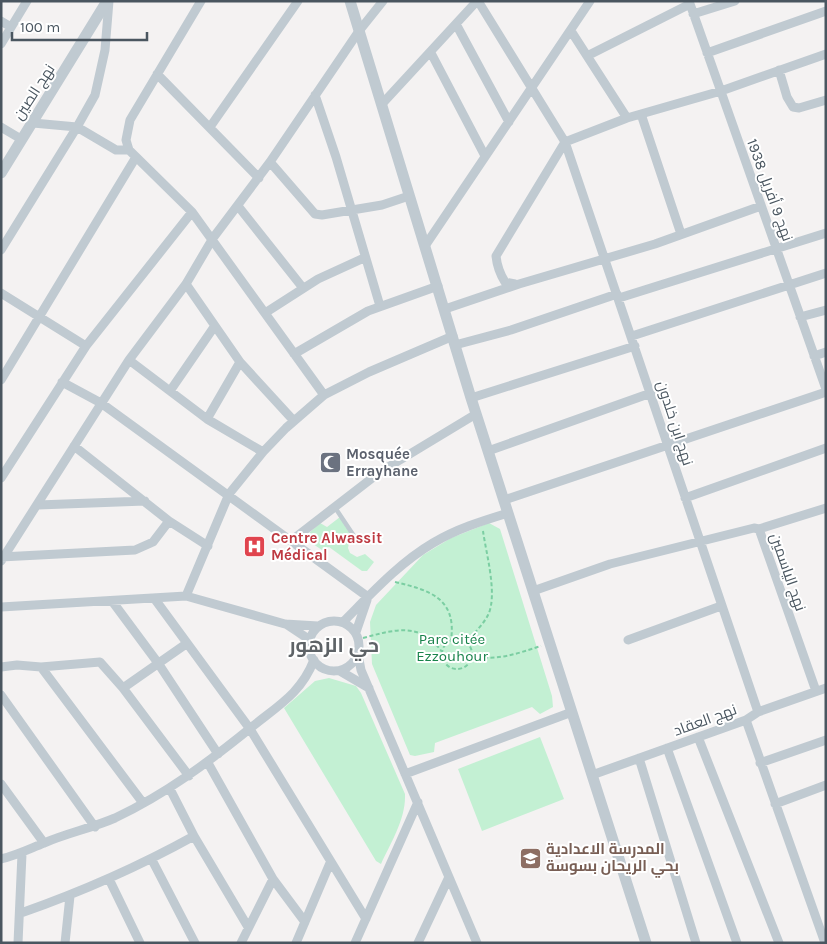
<svg xmlns="http://www.w3.org/2000/svg" width="827" height="944" font-family="Karla,Cairo,sans-serif">
<rect width="100%" height="100%" fill="#f4f2f2"/>
<path fill="#c3f0d3" d="M 340,517 L 351,534 L 348,548 L 350,553 L 357,557 L 365,554 L 374,562 L 367,571 L 362,571 L 329,547 L 322,550 L 310,542 L 309,533 L 320,523 L 327,527 Z
M 489,523 L 500,529 L 552,696 L 553,707 L 540,714 L 532,707 L 435,743 L 434,752 L 415,756 L 410,755 L 372,664 L 370,622 L 376,605 L 423,555 L 451,538 Z
M 329,678 L 356,686 L 361,693 L 405,794 C 406,819 391,842 381,864 L 376,861 L 284,708 L 315,681 Z
M 540,737 L 564,799 L 482,831 L 458,769 Z"/>
<g fill="none" stroke-linecap="round" stroke-linejoin="round">
<path stroke="#7bcea2" stroke-width="2" stroke-dasharray="4 2.5" stroke-linecap="butt" d="M 395,582 C 429,590 457,598 451,640
M 363,638 C 393,630 421,621 442,652
M442 654a15 15 0 1 1 30 0a15 15 0 1 1-30 0Z
M 466,643 C 473,634 483,625 488,615 C 498,595 486,553 483,531
M 471,656 C 499,661 515,654 541,646"/>
<path stroke="#c0cad1" stroke-width="4.5" d="M 334,506 L 354,536"/>
<path stroke="#c0cad1" stroke-width="9" d="M 478,1 L 565,142 L 627,118 L 721,91 L 826,54
M 689,1 L 826,389
M 693,14 L 735,1
M 1,21 L 11,27
M 456,24 L 509,122
M 571,31 L 627,118
M 1,44 L 27,1
M 431,53 L 485,156
M 707,53 L 826,11
M 587,56 L 690,4
M 779,70 L 787,97 L 793,107 L 799,108 L 826,100
M 157,74 L 259,178
M 315,95 L 336,157 L 380,306
M 382,104 L 477,1
M 641,114 L 681,234
M 33,123 L 77,127 L 116,150 L 129,150 L 192,212 L 324,395
M 1,127 L 21,139
M 210,127 L 298,1
M 565,142 L 758,712
M 129,150 L 126,140 L 130,120 L 201,1
M 270,162 L 315,214 L 322,215 L 382,205 L 409,196
M 238,206 L 303,288
M 425,246 L 590,1
M 1,250 L 77,127 L 95,95 L 105,50 L 109,1
M 186,284 L 240,362 L 294,421
M 515,284 L 505,282 C 500,274 497,266 496,256 L 565,142
M 1,293 L 86,346
M 619,298 L 826,233
M 445,309 L 519,284 L 655,244 L 761,206
M 265,313 L 318,279 L 364,258
M 800,317 L 826,310
M 632,336 L 826,273
M 455,345 L 511,330 L 617,294
M 294,354 L 368,311 L 438,286
M 814,356 L 826,352
M 129,360 L 207,419 L 263,452
M 1,380 L 136,157
M 62,382 L 101,403 L 368,597
M 170,391 L 214,327
M 471,398 L 635,346
M 207,419 L 240,362
M 74,446 L 169,521 L 208,546
M 488,451 L 651,393
M 1,478 L 86,346 L 192,212
M 685,498 L 826,448
M 504,500 L 826,392
M 38,505 L 145,501
M 292,540 L 380,472 L 476,414
M 1,557 L 135,550 L 153,542 L 169,521
M 1,561 L 129,360 L 186,284 L 213,238 L 270,162 L 359,31 L 383,1
M 533,591 L 610,564 L 754,528 L 759,529
M 154,598 L 250,729 L 366,919
M 112,601 L 158,663 L 218,754
M 1,607 L 186,596
M309 646a25 25 0 1 1 50 0a25 25 0 1 1-50 0Z
M 343,622 C 371,594 399,563 433,543 C 456,529 482,521 508,513
M 286,624 L 310,640
M 318,626 L 285,624 L 186,596 L 229,494 L 263,452 L 286,428 L 324,395 L 369,372 L 453,336
M 356,632 L 367,600
M 628,640 L 721,606
M 358,654 L 361,670 L 477,943
M 1,667 L 17,665 L 41,667 L 100,662 L 123,688 L 189,776
M 41,667 L 143,803
M 340,671 L 369,688
M 123,688 L 186,644
M 816,691 L 759,529 L 826,508
M 1,695 L 95,827
M 746,720 L 825,943
M 698,737 L 779,943
M 667,748 L 737,943
M 639,758 L 696,943
M 208,763 L 273,879 L 305,922
M 760,763 L 826,740
M 405,774 L 572,712
M 592,775 L 746,720 L 758,712 L 826,688
M 1,784 L 44,843
M 170,789 L 194,836 L 248,927
M 775,804 L 826,785
M 1,859 C 17,855 29,849 44,843 C 67,833 92,828 115,818 C 166,794 210,761 253,726 C 279,705 301,693 314,660
M 152,860 L 195,943
M 109,879 L 140,943
M 21,913 C 81,892 138,867 194,836
M 18,943 L 22,854
M 65,943 L 70,896
M 241,943 L 273,879
M 296,943 L 330,863
M 355,943 L 418,802
M 418,943 L 449,877"/>
<path stroke="#c0cad1" stroke-width="11" d="M 350,1 L 471,398 L 646,943
M 1,173 L 107,1"/>
</g>
<defs>
<symbol id="mosque-square" viewBox="-11 -11 22 22"><rect x="-9" y="-9" width="18" height="18" rx="4" fill="#6b7280" stroke="#fff"/><path d="M3.5-4.9A6 6 0 1 0 3.5 4.9A5 5 0 1 1 3.5-4.9Z" fill="#fff"/></symbol>
<symbol id="hospital-square" viewBox="-11 -11 22 22"><rect x="-9" y="-9" width="18" height="18" rx="4" fill="#e0444e" stroke="#fff"/><path d="M-5-5h3v3.5h4V-5h3V5h-3V1.5h-4V5h-3Z" fill="#fff"/></symbol>
<symbol id="school-square" viewBox="-11 -11 22 22"><rect x="-9" y="-9" width="18" height="18" rx="4" fill="#8d6e63" stroke="#fff"/><path d="M0-5L7-2L0 1L-7-2ZM-4 1L0 2.5L4 1V4Q0 6-4 4Z" fill="#fff"/></symbol>
</defs>
<g fill-rule="evenodd">
<use href="#mosque-square" x="318" y="450" width="25" height="25"/>
<use href="#hospital-square" x="242" y="534" width="25" height="25"/>
<use href="#school-square" x="518" y="846" width="25" height="25"/>
</g>
<g text-anchor="middle" dominant-baseline="central" stroke-width="4" stroke-linejoin="round" paint-order="stroke">
<g font-size="15" fill="#4a5660" stroke="#fff">
<text transform="translate(34 92) rotate(-57)">نهج الصين</text>
<text transform="translate(770 190) rotate(70)">نهج 9 أفريل 1938</text>
<text transform="translate(675 423) rotate(72)">نهج ابن خلدون</text>
<text transform="translate(788 572) rotate(71)">نهج الياسمين</text>
<text transform="translate(705 720) rotate(-20)">نهج العقاد</text>
</g>
<g font-size="15" font-weight="bold" fill="#5b616d" stroke="#fff" text-anchor="start">
<text x="346" y="454">Mosquée<tspan x="346" dy="17">Errayhane</tspan></text>
</g>
<g font-size="15" font-weight="bold" fill="#be3a42" stroke="#fff" text-anchor="start">
<text x="271" y="538">Centre Alwassit<tspan x="271" dy="17">Médical</tspan></text>
</g>
<g font-size="15" fill="#19834b" stroke="#fff">
<text x="452" y="639">Parc citée<tspan x="452" dy="17">Ezzouhour</tspan></text>
</g>
<g font-size="15" font-weight="bold" fill="#785e54" stroke="#fff" text-anchor="start">
<text x="546" y="849">المدرسة الاعدادية<tspan x="546" dy="17">بحي الريحان بسوسة</tspan></text>
</g>
<g font-size="20" font-weight="bold" fill="#5e6367" stroke="#fff">
<text x="334" y="645">حي الزهور</text>
</g>
</g>
<rect width="827" height="944" fill="none" stroke="#4a5660" stroke-width="5"/>
<path d="M12 32v8h135v-8" fill="none" stroke="#4a5660" stroke-width="2.5"/>
<text x="20" y="32" font-size="15" fill="#4a5660" stroke="#ffffff" stroke-width="4" paint-order="stroke">100 m</text>
</svg>
